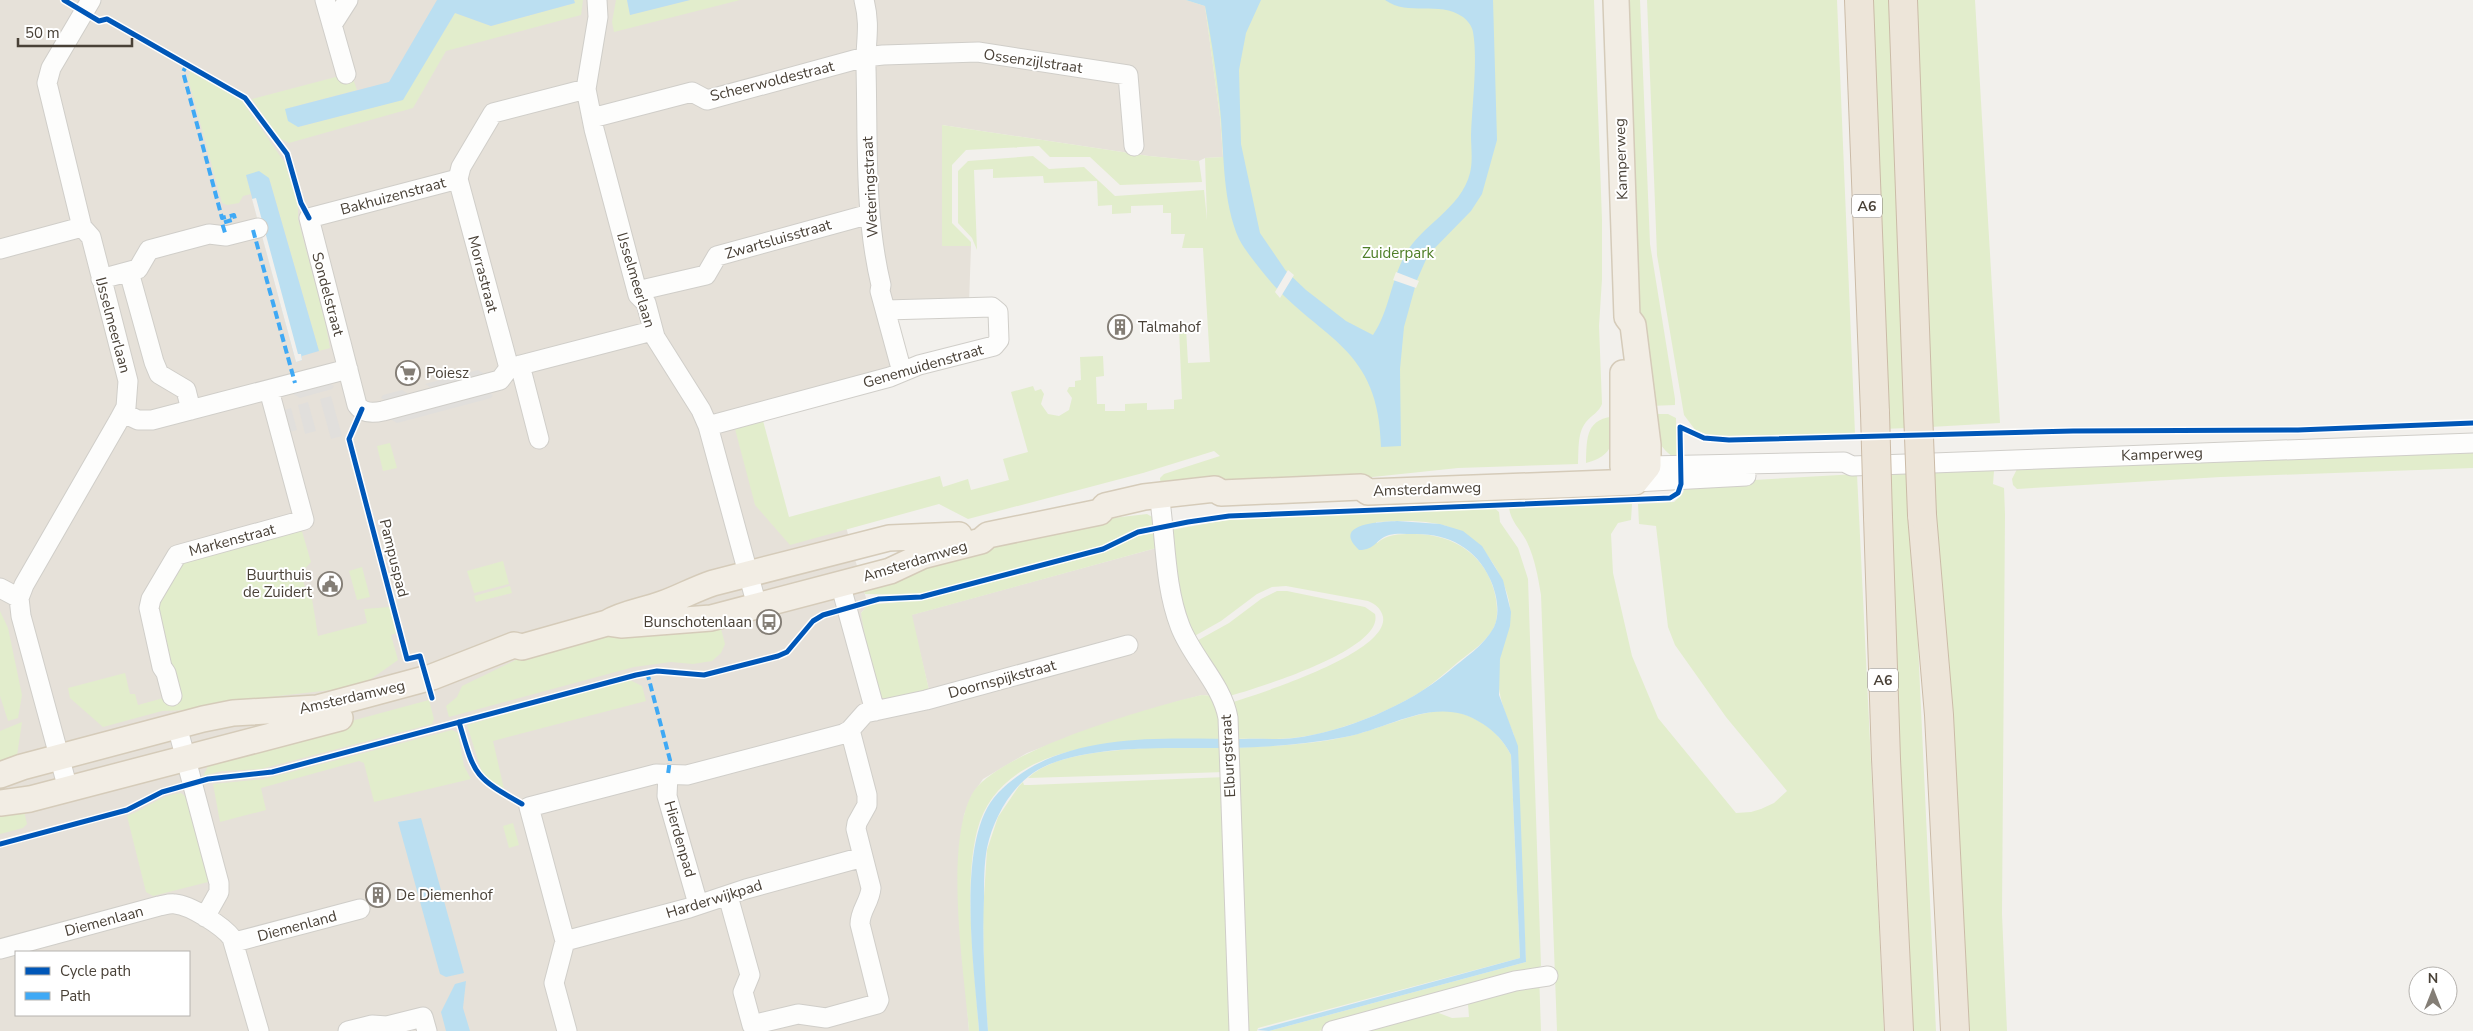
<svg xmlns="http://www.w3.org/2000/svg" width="2473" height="1031" font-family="'Nunito Sans',sans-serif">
<rect width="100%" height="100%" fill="#f2f0ec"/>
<path fill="#e6e1d9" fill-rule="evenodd" d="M 0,0 L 1186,0 L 1205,6 L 1220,117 L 1223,157 L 1205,158 L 1199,161 L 1149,156 L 942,125 L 942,246 L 971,246 L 969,304 L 888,318 L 906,380 L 734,425 L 790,544 L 846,527 L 868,605 L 861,613 L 929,690 L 911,615 L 1160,547 L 1174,578 L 1213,696 L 1202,695 L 1176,702 L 1096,727 L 1027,753 L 983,779 L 972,795 L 964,815 L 958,894 L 969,1031 L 413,1031 L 407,1026 L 387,1031 L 0,1031 ZM 16,952 L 189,952 L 189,1015 L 16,1015 Z"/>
<path fill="#e2edcc" d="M 574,0 L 583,0 L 581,15 L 446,51 L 413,108 L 289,143 L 279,138 L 252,99 L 351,73 L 357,90 L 285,109 L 298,127 L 402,100 L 455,13 L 491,26 L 575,3 Z
M 616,0 L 627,0 L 630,15 L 690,0 L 740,0 L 614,32 L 612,22 Z
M 1186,0 L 1594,0 L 1602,220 L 1602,279 L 1599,326 L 1602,404 C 1599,412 1592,415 1586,422 C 1577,433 1579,450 1578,464 L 1458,468 L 1363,478 L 1161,489 L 1160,478 L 1164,474 L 1220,456 L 1214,451 L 1143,473 L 968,519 L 939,504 L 790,545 L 755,505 L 734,425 L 762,417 L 789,517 L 940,476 L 943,487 L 968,479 L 971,490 L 1009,480 L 1003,459 L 1028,452 L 1011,392 L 1033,386 L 1035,391 L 1041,389 L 1044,394 L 1041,404 L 1048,414 L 1059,416 L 1069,410 L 1072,398 L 1067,391 L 1069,387 L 1075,387 L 1075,381 L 1081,380 L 1080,357 L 1103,356 L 1104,376 L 1096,377 L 1097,404 L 1105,404 L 1105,411 L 1125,411 L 1125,404 L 1147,403 L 1147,410 L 1174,409 L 1174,400 L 1182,399 L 1179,328 L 1186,328 L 1188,363 L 1210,362 L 1203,248 L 1182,248 L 1185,234 L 1171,234 L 1171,213 L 1163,213 L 1163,205 L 1131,206 L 1131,213 L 1112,214 L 1112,205 L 1098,206 L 1097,181 L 1044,183 L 1043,176 L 993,178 L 993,169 L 974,170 L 977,250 L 972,238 L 958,223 L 958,171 L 968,161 L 1033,156 L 1049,169 L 1084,167 L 1115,196 L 1204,190 L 1207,220 L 1205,158 L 1223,157 L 1220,117 L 1205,6 Z
M 1623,0 L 1640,0 L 1650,244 L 1675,399 L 1675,405 L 1649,406 L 1639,349 Z
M 1647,0 L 1837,0 L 1855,434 L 1711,436 L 1696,431 L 1684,415 L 1657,255 Z
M 1863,0 L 1889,0 L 1908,428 L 1882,429 Z
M 1910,0 L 1975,0 L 2000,423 L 1930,427 Z
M 190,71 L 242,101 L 285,163 L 298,206 L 298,219 L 325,321 L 330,348 L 319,351 L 269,178 L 246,175 L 251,194 L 243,196 L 239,203 L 227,205 L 222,203 L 188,78 Z
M 942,125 L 1149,156 L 1199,161 L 1202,182 L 1120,185 L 1090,157 L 1050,157 L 1039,146 L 966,150 L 952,165 L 952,223 L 971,242 L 971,246 L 942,246 Z
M 1651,414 L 1668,414 L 1676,418 L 1677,459 C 1658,449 1655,433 1651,414 Z
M 1618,416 C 1613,441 1614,456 1586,463 C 1587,437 1585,418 1618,416 Z
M 390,443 L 397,468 L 383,471 L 377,446 Z
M 2473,453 L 2473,468 L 2221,477 L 2017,489 L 2013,485 L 2012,479 L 2017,469 Z
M 1932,471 L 1994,471 L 1993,484 L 2004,488 L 2005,514 L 2002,914 L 2007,1031 L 1959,1031 Z
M 1910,472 L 1936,1031 L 1909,1031 L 1884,473 Z
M 1857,474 L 1884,1031 L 1557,1031 L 1541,595 C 1538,577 1535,559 1527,542 C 1521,530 1511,522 1509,508 L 1632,504 L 1631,520 L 1618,523 L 1611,534 L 1613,573 L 1632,656 L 1658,718 L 1736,813 L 1751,812 L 1761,809 L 1774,803 L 1787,791 L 1726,717 L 1675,645 L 1668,627 L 1656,526 L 1639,524 L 1638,504 L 1674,502 L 1683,493 L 1686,484 Z
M 1493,507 L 1499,512 L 1500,522 L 1518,548 L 1528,579 L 1541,966 L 1523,976 L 1319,1031 L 1269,1031 L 1526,962 L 1514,735 C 1503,709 1494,686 1500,658 C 1503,643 1510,628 1510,613 C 1511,600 1503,581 1497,570 C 1469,519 1428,519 1376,522 L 1377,543 C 1388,534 1398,534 1412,534 C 1453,533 1489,556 1496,599 C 1497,607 1498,617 1495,625 C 1488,641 1472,651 1458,662 C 1445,673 1432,685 1417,694 C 1384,714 1330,735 1292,738 C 1273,740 1252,738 1232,739 L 1230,703 C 1258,694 1389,653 1383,617 C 1381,608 1375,604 1368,601 L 1286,586 L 1272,587 L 1257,594 L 1221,621 L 1191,638 L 1181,610 L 1171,530 L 1226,520 Z
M 1147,514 L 1154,518 L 1155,526 L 1133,530 L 1103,545 L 916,595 L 865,594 L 864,590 L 943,554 L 1104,519 Z
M 301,528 L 311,562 L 301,573 L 305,587 L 310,586 L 318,636 L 367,623 L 364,609 L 390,607 L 397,633 L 391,635 L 398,660 L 364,684 L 349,688 L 224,702 L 187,710 L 162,711 L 103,727 L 70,698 L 68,688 L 125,673 L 130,694 L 135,694 L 138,705 L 178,694 L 170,657 L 164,655 C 152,604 157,603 184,560 Z
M 1156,533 L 1160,547 L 912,615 L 929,690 L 889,701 L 879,696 L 872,680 L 861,613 L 868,605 L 928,599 L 1095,555 L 1137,536 Z
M 503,561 L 509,584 L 474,593 L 467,571 Z
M 362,567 L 370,597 L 357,600 L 349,571 Z
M 510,586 L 512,593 L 476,602 L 474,596 Z
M 1277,591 L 1287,591 L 1365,607 L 1375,614 C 1385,650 1254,689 1227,697 L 1193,643 L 1229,623 L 1261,599 Z
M 0,611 L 8,628 L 22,695 L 18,718 L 8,721 L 0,696 Z
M 720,625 L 725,644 L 721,653 L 712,661 L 693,664 L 671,662 L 634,667 L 449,717 L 446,706 L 457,697 L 462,686 L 524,656 L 604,632 Z
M 628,679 L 642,686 L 646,701 L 493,741 L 504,789 L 483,776 L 467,725 Z
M 1202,695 L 1213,696 L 1224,739 C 1146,740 1002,733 977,831 C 963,888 975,971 979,1031 L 969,1031 C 964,971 944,847 972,794 C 995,752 1153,706 1202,695 Z
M 429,700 L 434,719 L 432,724 L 261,769 L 222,771 L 203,776 L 210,762 L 281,740 Z
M 1445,710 C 1473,713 1498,729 1511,755 L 1520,958 L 1258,1028 L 1257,1031 L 1243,1031 L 1231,748 C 1271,746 1311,745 1350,736 C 1382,728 1412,713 1445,710 Z
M 22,722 L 16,762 L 0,767 L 0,731 Z
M 452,730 L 458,733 L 464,766 L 471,779 L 374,802 L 364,763 L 359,761 L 261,788 L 266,810 L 220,822 L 213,784 L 264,779 Z
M 1146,748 L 1224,748 L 1226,772 L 1028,778 C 1054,753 1111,751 1146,748 Z
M 1226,777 L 1235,1031 L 988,1031 L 984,980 L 983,912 L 987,850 L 998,817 L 1019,786 L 1023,782 L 1024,785 L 1030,785 Z
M 181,793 L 186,797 L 212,881 L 153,896 L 146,892 L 127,816 C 146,809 160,795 181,793 Z
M 23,807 L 27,824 L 23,828 L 0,834 L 0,810 Z
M 513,823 L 519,845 L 509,848 L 503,826 Z
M 1539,973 L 1541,1031 L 1365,1031 L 1436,1012 L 1452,1018 L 1469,1017 L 1468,1004 L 1497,994 Z"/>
<path fill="#e1dfdc" d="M 478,370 L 490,377 L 435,390 L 425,384 Z
M 327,382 L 334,386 L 332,389 L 300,398 L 288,391 Z
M 402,390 L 413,397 L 388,402 L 381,398 L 383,395 Z
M 487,392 L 493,395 L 491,398 L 397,423 L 387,417 Z
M 331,396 L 342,436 L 331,439 L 320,399 Z
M 308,402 L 316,431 L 305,434 L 298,405 Z
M 291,408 L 297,430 L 286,433 L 280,411 Z"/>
<path fill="#bbdff1" d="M 437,0 L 574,0 L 575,3 L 491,26 L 455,13 L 403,100 L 298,127 L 288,121 L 285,109 L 389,82 Z
M 627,0 L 690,0 L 630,15 Z
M 1186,0 L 1261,0 L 1246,33 L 1239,70 L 1241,144 L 1260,233 L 1286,271 L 1306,290 L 1346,321 L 1373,335 C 1389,312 1391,280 1405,255 C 1422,224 1461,209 1470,173 C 1473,161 1471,147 1471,135 C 1472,106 1478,60 1473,32 C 1472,26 1468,21 1463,17 C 1438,0 1409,17 1385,0 L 1493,0 L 1497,140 L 1482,194 L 1471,211 L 1428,255 L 1417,280 L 1404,327 L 1400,369 L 1401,446 L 1381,447 C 1379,341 1315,340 1261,270 C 1253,260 1245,250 1239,239 C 1223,203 1224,158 1221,119 C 1218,82 1212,43 1205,6 Z
M 259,171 L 269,178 L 319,351 L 302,356 L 302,360 L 296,362 L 246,175 Z
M 1397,521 L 1440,524 L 1463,531 L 1482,546 L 1503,580 L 1511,612 L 1510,626 L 1500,659 L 1499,695 L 1518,746 L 1526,962 L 1269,1031 L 1257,1030 L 1520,958 L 1511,755 C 1504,741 1495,732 1483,724 C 1438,693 1392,728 1345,737 C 1308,744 1271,747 1233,748 C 1178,749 1079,742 1033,773 C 1009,790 993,820 987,848 C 984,864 984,882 984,898 C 982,943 985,987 988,1031 L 979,1031 C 975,971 954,838 998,793 C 1060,729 1162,739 1244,739 C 1260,738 1278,740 1294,738 C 1344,732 1409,705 1448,672 C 1464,658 1484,646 1494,627 C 1501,612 1496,592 1490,579 C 1476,547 1446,533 1414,534 C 1405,534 1396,533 1389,535 C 1374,540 1376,550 1359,550 C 1330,523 1382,522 1397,521 Z
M 421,818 L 464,973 L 446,977 L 440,974 L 398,822 Z
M 466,981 L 463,1008 L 470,1031 L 446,1031 L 441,1012 L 455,984 Z"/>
<path fill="#f2f0ec" d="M 256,198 L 298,354 L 301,354 L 302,360 L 296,362 L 252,199 Z
M 1288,270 L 1294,275 L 1280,298 L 1275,292 Z
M 1396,272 L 1419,281 L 1416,288 L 1393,280 Z"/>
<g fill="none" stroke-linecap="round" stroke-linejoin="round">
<defs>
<path id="minor" d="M 325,0 L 346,74
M 597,0 L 598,17 L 586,89 L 594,129 L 638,295 L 646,303 L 655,337 L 701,410 L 708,426 L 757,606
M 864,0 C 871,27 865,42 866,68 C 868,140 864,214 881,285 L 880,291 L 902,372
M 332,25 L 348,0
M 586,89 L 493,113 L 461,167 L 458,179 L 309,218 L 357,405 C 363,414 374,413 383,411 L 500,380 L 509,368 L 652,331
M 592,118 L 692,92 L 707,100 L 865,57 L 883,55 L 978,52 L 1128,75 L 1134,146
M 458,179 L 509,368
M 0,249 L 82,227
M 129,272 L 154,362 L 159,374 L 186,390 L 191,410
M 101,279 L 138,269 L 149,250 L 209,234 L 226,236 L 258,228
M 637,291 L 706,275 L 717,256 L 870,214
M 520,365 L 539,439
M 123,413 L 138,420 L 152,420 L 348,369
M 708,426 L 890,377 L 919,365 L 994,346 L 999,340 L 998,312 L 992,307 L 886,310
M 1648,466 L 1844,462 L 1852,466 L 2473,443
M 1635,482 L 1746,476
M 1159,494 C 1166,538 1164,584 1180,626 C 1192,658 1222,684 1228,718 L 1239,1031
M 840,583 L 875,711
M 0,588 L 19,598
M 172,696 L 166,673 L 162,667 L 149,608 L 151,599 L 177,555 L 304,520 L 269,390
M 177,726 L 219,883 L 219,892 L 205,917
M 668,774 L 667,796 L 698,904
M 68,789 L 21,616 L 19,598 L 24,585 L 119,420 L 126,407 L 128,381 L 91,237 L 82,227 L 47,83 L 51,68 L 91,0
M 728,896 L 750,975 L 743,992 L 752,1025
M 565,941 L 689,908 L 746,889 L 863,857
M 235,942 L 360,909
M 0,949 L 159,906 C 165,905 170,903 175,904 C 190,905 223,926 232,938 L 259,1031
M 752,1025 L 798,1014 L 826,1018 L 877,1004 L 879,1000 L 860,924 C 860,910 870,902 871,888 L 856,829 L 857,823 L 867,805 L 867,795 L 850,730
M 348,1031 L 372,1025 L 387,1026 L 423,1017 L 427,1031
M 567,1031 L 554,983 L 565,941 L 529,807 L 656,774 L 687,775 L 843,734 L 850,730 L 865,713 L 926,700 L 1128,645
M 1332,1031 L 1515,981 L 1548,976"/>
<path id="major" d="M 1616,0 L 1627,317 L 1633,325 L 1648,445 L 1648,466 L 1635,482
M 1623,373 L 1623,467 L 1635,482
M 607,623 L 621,625 L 711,618 L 890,571 L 922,556 L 981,541 L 988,535 L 1100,512 L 1105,506 L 1144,497 L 1215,489 L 1221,493 L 1361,487 L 1368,492 L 1635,482
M 0,775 L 22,767 L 203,719 L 233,713 L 317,708 L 432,677 L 514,645 L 522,647 L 607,623 C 624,613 643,611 662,604 C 679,598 695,589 713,583 L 889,538 L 959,535
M 0,803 L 30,799 L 340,718"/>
<path id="highway" d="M 1859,0 L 1875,413
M 1903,0 L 1918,411
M 1922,515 L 1939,715 L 1955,1031
M 1878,517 L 1886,759 L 1899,1031"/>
</defs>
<use href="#minor" stroke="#d0cec9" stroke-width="21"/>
<use href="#major" stroke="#d5cbb9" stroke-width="28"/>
<use href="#highway" stroke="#cbbba7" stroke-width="30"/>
<use href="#minor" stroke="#fdfdfc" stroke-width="19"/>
<use href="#major" stroke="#f2ede4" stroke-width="25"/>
<use href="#highway" stroke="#ede5d9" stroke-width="28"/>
<defs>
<path id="highway-bridge" d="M 1918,411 L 1922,515
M 1875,413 L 1878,517"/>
</defs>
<use href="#highway-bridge" stroke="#cbbba7" stroke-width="30" stroke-linecap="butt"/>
<use href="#highway-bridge" stroke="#ede5d9" stroke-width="28"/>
<path stroke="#3fa9f5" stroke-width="4" stroke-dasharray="8 4" stroke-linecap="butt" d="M 187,64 L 183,72 L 222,218 L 234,215 L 235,219 L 222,223 L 226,236
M 253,230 L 295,383
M 647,672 L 670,760 L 668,774"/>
<defs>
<path id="cycleway" d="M 64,0 L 99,21 L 107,19 L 245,98 L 287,154 L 301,203 L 309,218
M 362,409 L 349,439 L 407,659 L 420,656 L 432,698
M 459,722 C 475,776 473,776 522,804
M 0,844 L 127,810 L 162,792 L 208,779 L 272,772 L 636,675 L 657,671 L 704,675 L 778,656 L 787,652 L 813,621 L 823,615 L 879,599 L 921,597 L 1103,549 L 1138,532 L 1188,522 L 1229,516 L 1670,498 L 1678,493 L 1681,484 L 1680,427 L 1704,438 L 1729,440 L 2073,431 L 2298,430 L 2473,423"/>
</defs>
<use href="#cycleway" stroke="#fff" stroke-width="8"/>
<use href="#cycleway" stroke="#0057b8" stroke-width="5"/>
</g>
<defs>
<symbol id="building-ring" viewBox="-11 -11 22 22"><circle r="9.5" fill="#fff" stroke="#847e76" stroke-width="1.5"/><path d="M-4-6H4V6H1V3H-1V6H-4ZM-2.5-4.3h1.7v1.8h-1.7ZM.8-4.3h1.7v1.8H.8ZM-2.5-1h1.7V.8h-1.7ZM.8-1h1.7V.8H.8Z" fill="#847e76"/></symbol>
<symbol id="supermarket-ring" viewBox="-11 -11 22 22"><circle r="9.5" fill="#fff" stroke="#847e76" stroke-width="1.5"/><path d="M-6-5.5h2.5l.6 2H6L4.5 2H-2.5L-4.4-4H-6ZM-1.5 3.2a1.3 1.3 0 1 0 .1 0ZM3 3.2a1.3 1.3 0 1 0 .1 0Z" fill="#847e76"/></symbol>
<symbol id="civic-ring" viewBox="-11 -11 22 22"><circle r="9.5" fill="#fff" stroke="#847e76" stroke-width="1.5"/><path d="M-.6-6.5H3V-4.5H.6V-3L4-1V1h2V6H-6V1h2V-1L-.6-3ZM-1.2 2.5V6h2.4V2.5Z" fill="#847e76"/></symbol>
<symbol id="bus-ring" viewBox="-11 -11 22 22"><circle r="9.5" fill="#fff" stroke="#847e76" stroke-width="1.5"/><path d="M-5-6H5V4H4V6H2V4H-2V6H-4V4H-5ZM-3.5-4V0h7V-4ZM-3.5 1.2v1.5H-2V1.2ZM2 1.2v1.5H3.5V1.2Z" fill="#847e76"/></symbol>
</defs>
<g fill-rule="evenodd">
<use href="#building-ring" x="1106" y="313" width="28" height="28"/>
<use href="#supermarket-ring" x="394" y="359" width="28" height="28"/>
<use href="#civic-ring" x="316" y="570" width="28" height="28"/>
<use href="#bus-ring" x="755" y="608" width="28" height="28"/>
<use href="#building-ring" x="364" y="881" width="28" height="28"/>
</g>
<g text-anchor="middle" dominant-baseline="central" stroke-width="4" stroke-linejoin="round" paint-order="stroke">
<g fill="#fff" stroke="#807a73" stroke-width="1">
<rect x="1852" y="194.5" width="30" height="23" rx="4"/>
<rect x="1868" y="668.5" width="30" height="23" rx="4"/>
</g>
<g font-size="14" font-weight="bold" fill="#494137">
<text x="1867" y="206">A6</text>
<text x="1883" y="680">A6</text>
</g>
<g font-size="15" fill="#494137" stroke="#fff">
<text transform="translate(1033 61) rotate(8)">Ossenzijlstraat</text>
<text transform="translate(772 81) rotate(-14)">Scheerwoldestraat</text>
<text transform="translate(1621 159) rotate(-92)">Kamperweg</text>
<text transform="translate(870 187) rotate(-93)">Weteringstraat</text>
<text transform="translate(393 196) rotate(-15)">Bakhuizenstraat</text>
<text transform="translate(778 239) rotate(-16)">Zwartsluisstraat</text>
<text transform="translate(483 274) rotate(75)">Morrastraat</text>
<text transform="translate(636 280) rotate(73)">IJsselmeerlaan</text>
<text transform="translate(328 294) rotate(75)">Sondelstraat</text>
<text transform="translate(113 325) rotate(75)">IJsselmeerlaan</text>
<text transform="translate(923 366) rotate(-16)">Genemuidenstraat</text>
<text transform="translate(2162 454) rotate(-2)">Kamperweg</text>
<text transform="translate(1427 489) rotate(-2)">Amsterdamweg</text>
<text transform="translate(232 540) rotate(-15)">Markenstraat</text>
<text transform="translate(394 558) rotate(76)">Pampuspad</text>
<text transform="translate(915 561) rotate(-17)">Amsterdamweg</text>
<text transform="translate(1002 679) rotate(-15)">Doornspijkstraat</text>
<text transform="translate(352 697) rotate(-13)">Amsterdamweg</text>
<text transform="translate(1228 756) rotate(-93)">Elburgstraat</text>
<text transform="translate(680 839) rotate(74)">Hierdenpad</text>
<text transform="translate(714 899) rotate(-17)">Harderwijkpad</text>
<text transform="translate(104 921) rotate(-15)">Diemenlaan</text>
<text transform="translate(297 926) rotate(-15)">Diemenland</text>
</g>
<g font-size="15" fill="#4e7e27" stroke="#fff">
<text x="1398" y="253">Zuiderpark</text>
</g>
<g font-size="15" fill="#494137" stroke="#fff" text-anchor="start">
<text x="1138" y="327">Talmahof</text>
<text x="426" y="373">Poiesz</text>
<text x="312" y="575" text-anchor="end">Buurthuis<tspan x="312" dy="17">de Zuidert</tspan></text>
<text x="752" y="622" text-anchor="end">Bunschotenlaan</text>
<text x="396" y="895">De Diemenhof</text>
</g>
</g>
<rect x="15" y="951" width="175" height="65" fill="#ffffff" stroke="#b6b3af"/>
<rect x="25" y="967" width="25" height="8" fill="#0057b8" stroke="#b6b3af"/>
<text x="60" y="976" font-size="15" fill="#494137">Cycle path</text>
<rect x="25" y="992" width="25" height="8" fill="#3fa9f5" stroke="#b6b3af"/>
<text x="60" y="1001" font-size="15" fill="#494137">Path</text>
<g transform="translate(2433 991)"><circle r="24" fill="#ffffff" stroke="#b6b3af"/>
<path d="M0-4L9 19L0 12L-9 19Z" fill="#847e76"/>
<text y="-8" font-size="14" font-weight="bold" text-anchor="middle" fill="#494137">N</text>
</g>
<path d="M18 38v8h114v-8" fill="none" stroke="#494137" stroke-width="2.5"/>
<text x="25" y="38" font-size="15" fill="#494137" stroke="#ffffff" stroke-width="4" paint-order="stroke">50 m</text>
</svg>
